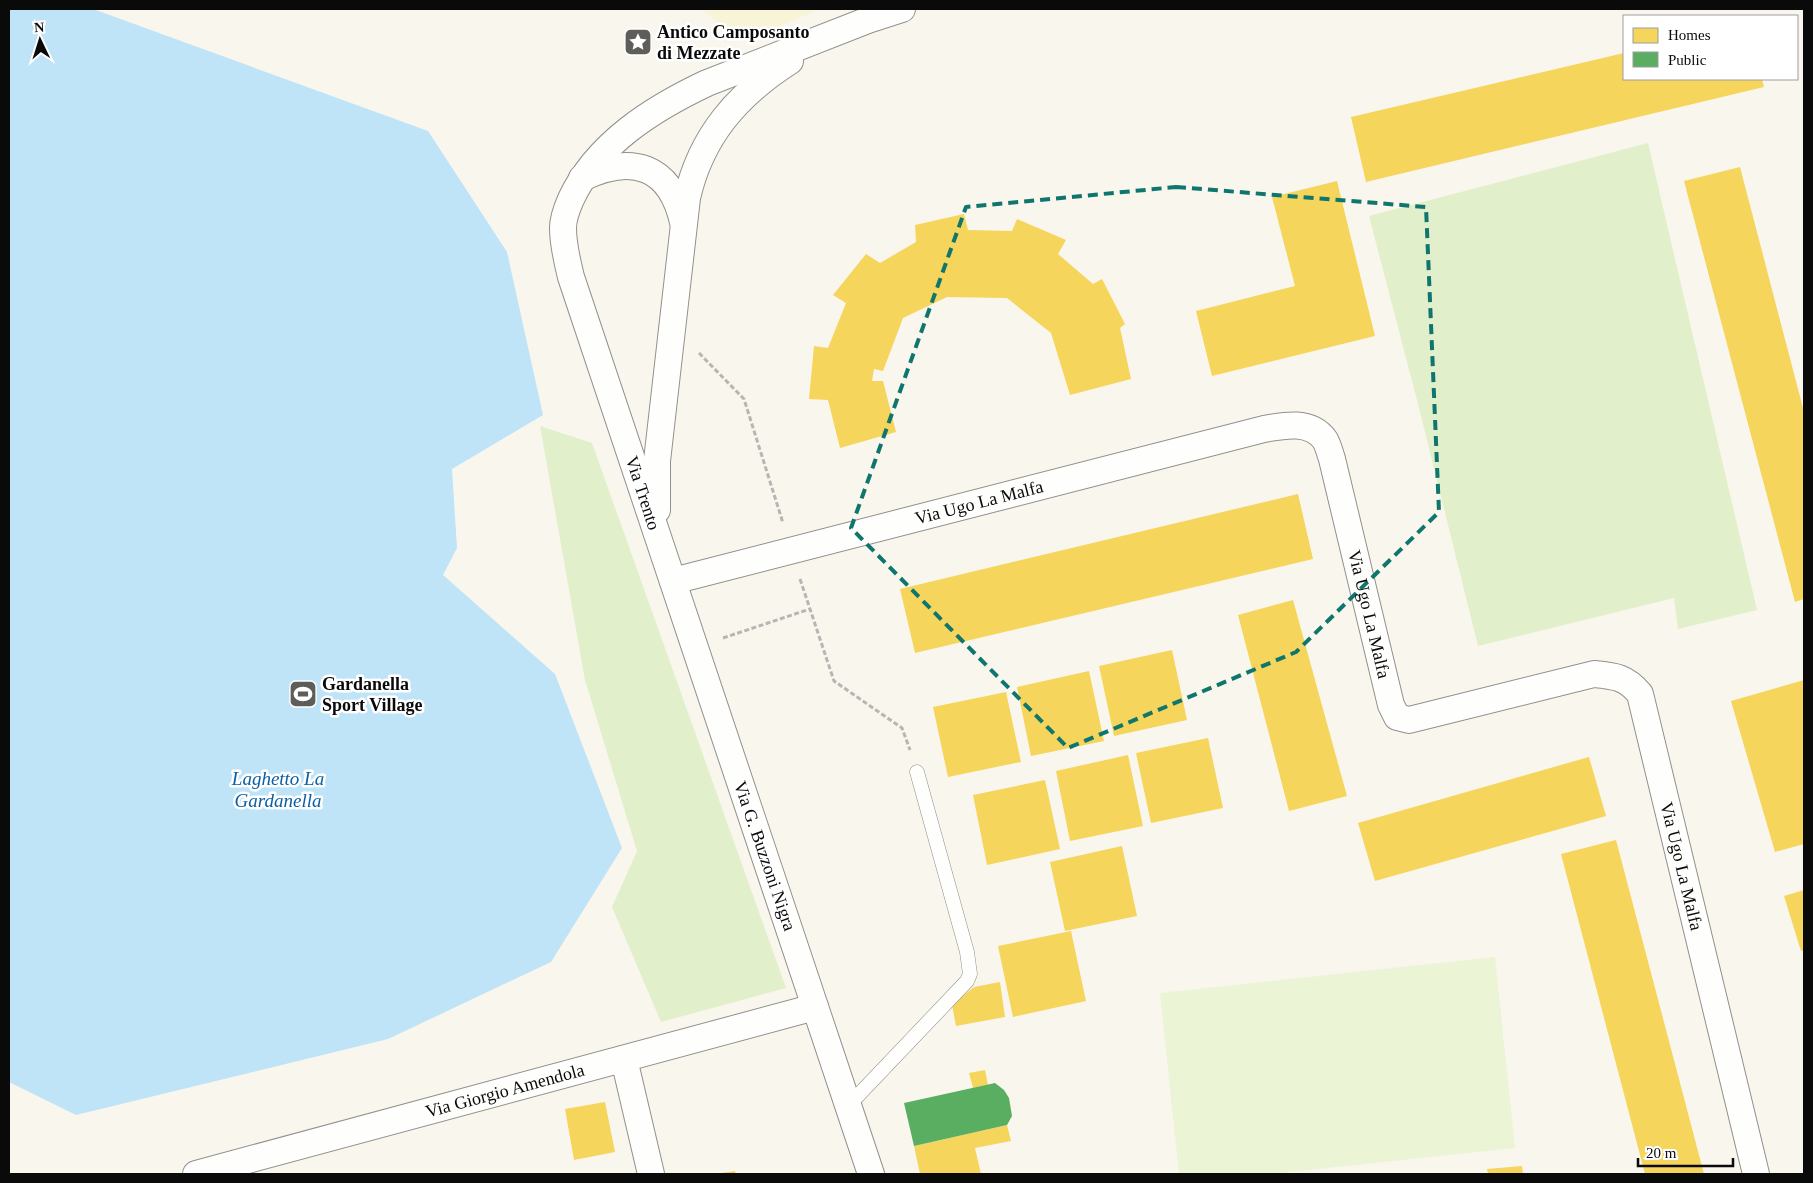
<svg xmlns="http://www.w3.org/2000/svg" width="1813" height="1183" font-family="'Times New Roman',serif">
<rect width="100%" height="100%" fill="#f9f6ed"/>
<path fill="#f8f4d7" d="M 701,9 L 821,9 L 743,41 Z"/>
<path fill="#e1f0ca" d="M 1648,143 L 1757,610 L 1678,629 L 1674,598 L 1478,646 L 1419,408 L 1369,216 Z
M 540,426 L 592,443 L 786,988 L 661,1022 L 612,907 L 637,851 L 585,680 Z"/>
<path fill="#ebf4d4" d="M 1495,957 L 1515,1148 L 1270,1174 L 1179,1174 L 1160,993 Z"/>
<path fill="#bfe3f7" d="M 9,9 L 93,9 L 428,131 L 507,252 L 543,415 L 452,469 L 457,548 L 443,575 L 555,674 L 622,848 L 551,962 L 388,1039 L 76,1115 L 9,1082 Z"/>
<path fill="#f6d55c" d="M 1624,53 L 1624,79 L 1762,79 L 1764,87 L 1366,182 L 1351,117 Z
M 1740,167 L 1804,412 L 1804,599 L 1795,602 L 1684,181 Z
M 1337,181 L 1375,336 L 1212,376 L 1196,311 L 1295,286 L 1272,197 Z
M 964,214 L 968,230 L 1012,231 L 1017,219 L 1066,240 L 1058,254 L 1093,284 L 1102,279 L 1125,324 L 1120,328 L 1131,379 L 1070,395 L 1051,333 L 1007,298 L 947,297 L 903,318 L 883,371 L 874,369 L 872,381 L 883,381 L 896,432 L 840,448 L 828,400 L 809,399 L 814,346 L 828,348 L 846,303 L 833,295 L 866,254 L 880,263 L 916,242 L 915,225 Z
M 1298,494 L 1313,559 L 915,653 L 900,589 Z
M 1293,600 L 1347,796 L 1289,811 L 1238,615 Z
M 1172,650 L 1187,720 L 1114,736 L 1099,666 Z
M 1089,671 L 1104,741 L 1031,756 L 1017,687 Z
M 1804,680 L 1804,844 L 1775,852 L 1731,701 Z
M 1006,692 L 1021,762 L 948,777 L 933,707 Z
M 1208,738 L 1223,808 L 1151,823 L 1136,753 Z
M 1128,755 L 1143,826 L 1070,841 L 1056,771 Z
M 1589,757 L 1606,816 L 1375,881 L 1358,823 Z
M 1045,780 L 1060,849 L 987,865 L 973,795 Z
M 1616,840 L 1704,1174 L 1645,1174 L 1561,854 Z
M 1122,846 L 1137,916 L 1065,931 L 1050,862 Z
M 1804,890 L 1804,950 L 1801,951 L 1784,896 Z
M 1071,931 L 1086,1001 L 1013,1017 L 998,946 Z
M 1000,982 L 1005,1017 L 956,1026 L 952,1005 L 974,987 Z
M 985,1070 L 988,1085 L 973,1088 L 969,1073 Z
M 605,1102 L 615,1152 L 574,1160 L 565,1109 Z
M 1007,1125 L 1011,1141 L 975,1148 L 981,1174 L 920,1174 L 914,1146 Z
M 1522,1166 L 1523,1174 L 1488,1174 L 1487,1169 Z
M 735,1171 L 736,1174 L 721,1174 L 721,1173 Z"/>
<path fill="#5aae61" d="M 995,1083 L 1004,1090 L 1009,1098 L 1012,1116 L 1007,1125 L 914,1146 L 904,1103 Z"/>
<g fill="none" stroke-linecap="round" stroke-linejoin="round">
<defs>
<path id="lane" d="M 848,1106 L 967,981 L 970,974 L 967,952 L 917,772"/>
<g id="street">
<path d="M 582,178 C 632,154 670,165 683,222"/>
<path d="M 657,510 L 657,461 L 687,198 C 701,136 737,95 790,61"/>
<path id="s1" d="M 673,581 L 1264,429 C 1285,425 1311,420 1325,440 C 1328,445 1330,453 1332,459 L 1391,705 L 1397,717 L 1409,720 L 1594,674 C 1615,676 1626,677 1640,694 L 1756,1174"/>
<path d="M 624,1059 L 651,1174"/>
<path id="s2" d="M 196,1174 L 815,1007"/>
<path d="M 871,1174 L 571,277 C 567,261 563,244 563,228 C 563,218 567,208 571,199 C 597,143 654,108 707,83 L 868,20 L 902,9"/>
</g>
</defs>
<use href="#lane" stroke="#92908c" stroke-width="15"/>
<use href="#street" stroke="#92908c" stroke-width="28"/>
<path stroke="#b7b6b5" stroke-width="3" stroke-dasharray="5 2.5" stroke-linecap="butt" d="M 699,353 L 744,399 L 783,523
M 800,579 L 834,681 L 902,728 L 910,750
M 723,638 L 810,609"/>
<use href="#lane" stroke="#fefefc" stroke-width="14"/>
<use href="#street" stroke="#fefefc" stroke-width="26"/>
</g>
<path fill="none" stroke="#0f766e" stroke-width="4" stroke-dasharray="10 6" stroke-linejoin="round" d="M 1176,187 L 1426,207 L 1439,512 L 1296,652 L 1068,748 L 851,528 L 966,207 Z"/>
<defs>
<symbol id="sight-square" viewBox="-11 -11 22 22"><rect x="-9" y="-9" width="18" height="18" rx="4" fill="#5e5d59" stroke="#fff"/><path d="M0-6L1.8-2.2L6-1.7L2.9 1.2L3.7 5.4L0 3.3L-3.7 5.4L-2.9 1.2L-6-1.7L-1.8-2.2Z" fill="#fff"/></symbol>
<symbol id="stadium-square" viewBox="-11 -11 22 22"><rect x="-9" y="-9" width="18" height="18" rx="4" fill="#5e5d59" stroke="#fff"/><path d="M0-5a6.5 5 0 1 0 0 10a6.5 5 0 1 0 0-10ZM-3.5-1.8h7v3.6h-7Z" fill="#fff"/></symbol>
</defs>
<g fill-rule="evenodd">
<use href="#sight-square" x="622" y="26" width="32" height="32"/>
<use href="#stadium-square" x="287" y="678" width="32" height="32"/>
</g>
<g text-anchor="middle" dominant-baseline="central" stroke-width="5" stroke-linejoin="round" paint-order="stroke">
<g font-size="18" font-weight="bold" fill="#0a0a0a" stroke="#fff" text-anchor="start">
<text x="657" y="32">Antico Camposanto<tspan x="657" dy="21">di Mezzate</tspan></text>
<text x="322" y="684">Gardanella<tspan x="322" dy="21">Sport Village</tspan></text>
</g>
<g font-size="18" fill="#0a0a0a" stroke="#fff">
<text transform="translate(643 493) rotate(72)">Via Trento</text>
<text stroke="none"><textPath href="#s1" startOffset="316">Via Ugo La Malfa</textPath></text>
<text stroke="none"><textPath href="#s1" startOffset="856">Via Ugo La Malfa</textPath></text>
<text transform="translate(765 856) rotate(71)">Via G. Buzzoni Nigra</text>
<text stroke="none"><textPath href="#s1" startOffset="1395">Via Ugo La Malfa</textPath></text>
<text stroke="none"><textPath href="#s2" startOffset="320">Via Giorgio Amendola</textPath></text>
</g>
<g font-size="19" font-style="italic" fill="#0b5fa3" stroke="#fff">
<text x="278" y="778">Laghetto La<tspan x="278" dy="22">Gardanella</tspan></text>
</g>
</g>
<rect width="1813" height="1183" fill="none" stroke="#0a0a0a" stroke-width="20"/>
<rect x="1623" y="15" width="175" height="65" fill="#ffffff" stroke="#9d9d9d"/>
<rect x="1633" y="28" width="25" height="15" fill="#f6d55c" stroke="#9d9d9d"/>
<text x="1668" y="40" font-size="15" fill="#0a0a0a">Homes</text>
<rect x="1633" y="52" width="25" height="15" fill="#5aae61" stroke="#9d9d9d"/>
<text x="1668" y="65" font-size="15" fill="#0a0a0a">Public</text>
<g transform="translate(40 40) rotate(356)" stroke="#ffffff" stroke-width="4" paint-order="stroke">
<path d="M0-4L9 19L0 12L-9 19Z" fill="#0a0a0a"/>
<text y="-8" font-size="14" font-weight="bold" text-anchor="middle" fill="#0a0a0a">N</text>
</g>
<path d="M1638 1158v8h95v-8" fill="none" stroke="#0a0a0a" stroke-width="2.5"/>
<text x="1646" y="1158" font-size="15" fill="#0a0a0a" stroke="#ffffff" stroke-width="4" paint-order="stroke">20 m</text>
</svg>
